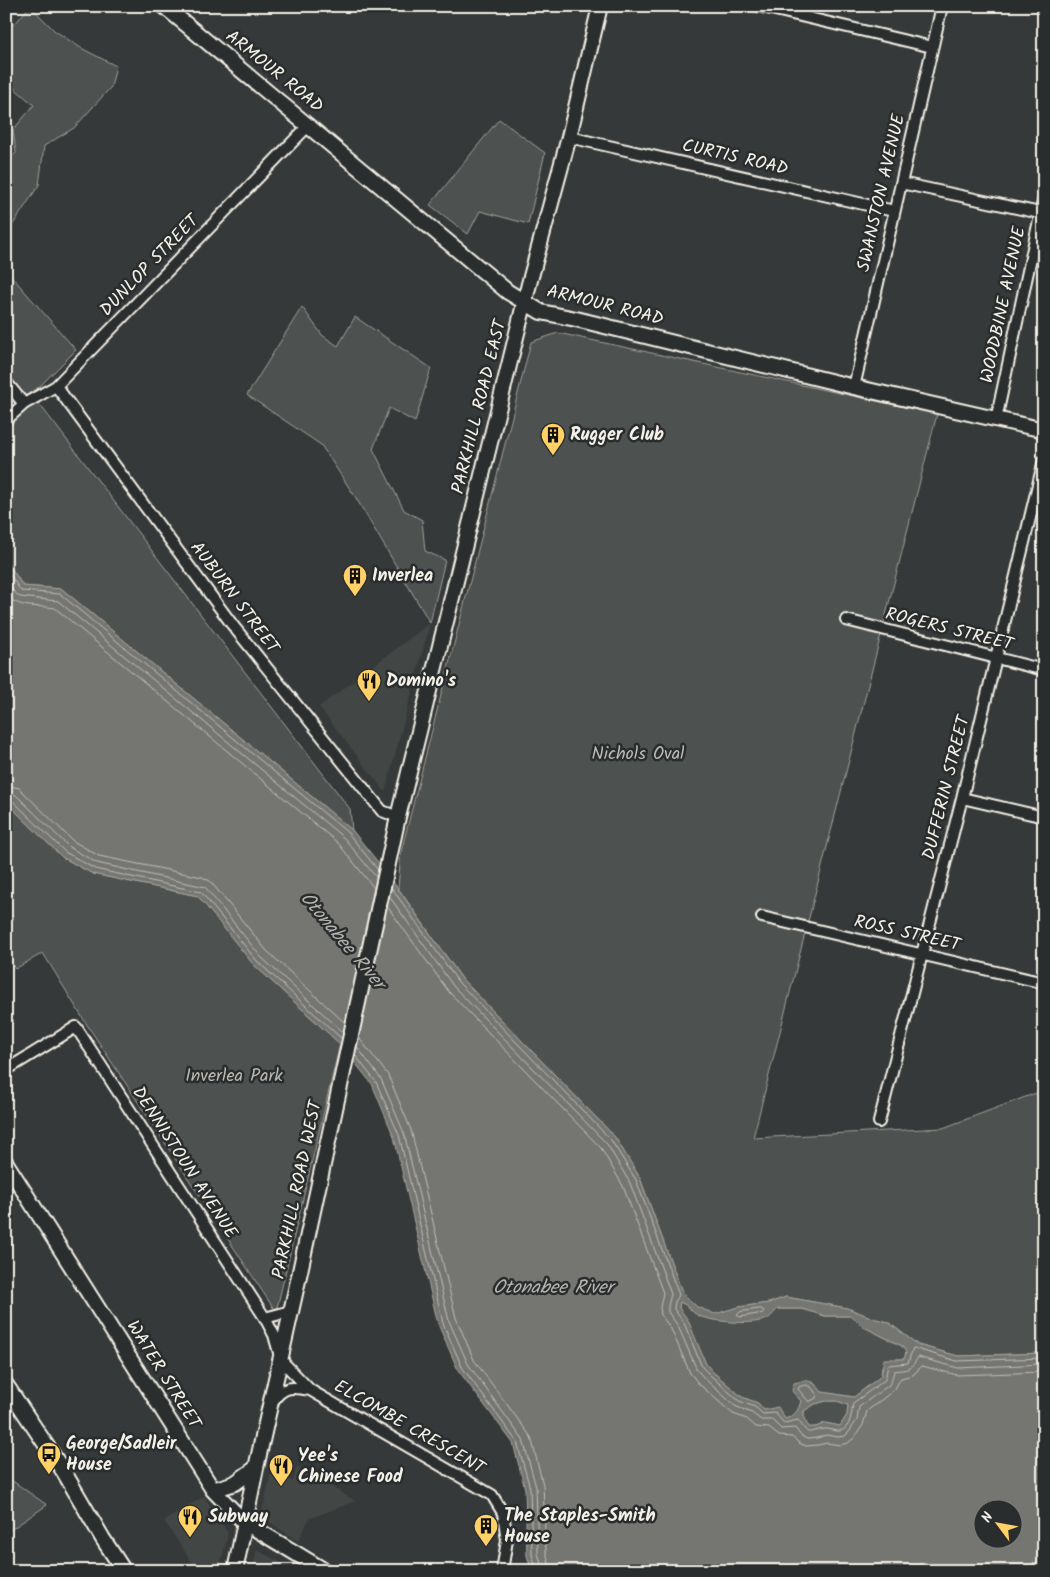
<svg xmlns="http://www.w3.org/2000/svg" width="1050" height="1577" font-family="Kalam,sans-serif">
<rect width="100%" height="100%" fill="#363939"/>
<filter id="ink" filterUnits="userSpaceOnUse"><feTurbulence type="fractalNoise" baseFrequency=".02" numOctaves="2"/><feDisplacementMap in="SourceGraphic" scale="10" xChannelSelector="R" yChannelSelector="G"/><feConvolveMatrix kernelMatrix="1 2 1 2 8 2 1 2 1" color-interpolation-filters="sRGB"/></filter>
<g filter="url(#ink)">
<path fill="#434645" d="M 430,623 L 385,792 L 319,707 Z
M 297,1466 L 355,1501 L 309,1519 L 298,1541 L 265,1519 L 262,1512 L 271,1474 L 293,1481 Z
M 204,1496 L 228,1533 L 219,1571 L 198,1571 L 164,1521 Z
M 257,1550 L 297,1571 L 252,1571 Z"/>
<path fill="#4e514f" stroke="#a1a19c" d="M 30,6 L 55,31 L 81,48 L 116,66 L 111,87 L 74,128 L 44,146 L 39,185 L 6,235 L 6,163 L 16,153 L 13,130 L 34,105 L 6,81 L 6,18 L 14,25 Z
M 499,119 L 545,153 L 528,224 L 480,211 L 468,234 L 430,205 Z
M 6,270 L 76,350 L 39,387 L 25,396 L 6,375 Z
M 302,307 L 322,335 L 338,346 L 355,317 L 431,368 L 415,422 L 389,408 L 373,449 L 404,510 L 422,520 L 425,551 L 445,560 L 430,623 L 356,498 L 321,445 L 247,395 Z
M 558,333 L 937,414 L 753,1138 L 943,1128 L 1044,1090 L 1044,1353 L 958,1356 L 918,1345 L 888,1322 L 876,1319 L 847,1308 L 786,1297 L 769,1303 L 738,1307 L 715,1315 L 697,1307 L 682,1292 L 640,1178 L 615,1137 L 463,980 L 398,888 L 401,852 L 531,342 Z
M 37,401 L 350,809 L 352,830 L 62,589 L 23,586 L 6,560 L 6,425 L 24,408 Z
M 6,802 L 62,857 L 93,874 L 198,896 L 253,964 L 340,1044 L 276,1312 L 82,1017 L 43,953 L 15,969 L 6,956 Z
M 680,1302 L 685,1304 L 697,1315 L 720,1320 L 777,1309 L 802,1309 L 825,1316 L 852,1316 L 862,1326 L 902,1346 L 906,1352 L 905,1359 L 897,1359 L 882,1366 L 881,1376 L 854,1397 L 822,1392 L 813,1382 L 792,1391 L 801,1401 L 799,1409 L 793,1416 L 785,1419 L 764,1410 L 758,1403 L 742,1397 L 713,1372 L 706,1364 L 679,1308 Z
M 826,1401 L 837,1401 L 848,1405 L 847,1415 L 840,1426 L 825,1423 L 816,1427 L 809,1428 L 804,1419 L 804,1411 L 815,1404 Z
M 11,1480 L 47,1505 L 6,1533 L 6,1483 Z"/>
<path fill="#757572" stroke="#a8a7a1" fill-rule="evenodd" d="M 6,560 L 23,586 L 62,589 L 352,830 L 386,872 L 463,980 L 615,1137 L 640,1178 L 682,1292 L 697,1307 L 715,1314 L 738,1307 L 769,1303 L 786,1297 L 847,1308 L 876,1319 L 888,1322 L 918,1345 L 958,1356 L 1044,1353 L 1044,1571 L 532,1571 L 527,1556 L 525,1489 L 513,1443 L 458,1370 L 438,1324 L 394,1137 L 372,1084 L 340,1044 L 253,964 L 198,896 L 93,874 L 62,857 L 6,802 ZM 680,1302 C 688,1305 692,1313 699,1316 C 713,1322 757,1326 769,1318 C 772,1316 775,1311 778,1309 L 802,1309 L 825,1316 L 852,1316 L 862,1326 L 902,1346 L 906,1352 L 904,1359 L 884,1359 L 881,1376 L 854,1397 L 822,1392 C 812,1380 810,1379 794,1383 L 792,1391 L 801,1401 C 798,1411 795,1416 785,1419 L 778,1407 L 764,1410 L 758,1403 L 742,1397 L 713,1372 L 706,1364 L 688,1320 L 679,1308 ZM 826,1401 L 837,1401 L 848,1405 L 847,1415 L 840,1426 L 825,1423 L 816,1427 L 809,1427 L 804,1419 L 804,1411 L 815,1404 ZM 982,1510 L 1012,1510 L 1012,1540 L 982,1540 Z"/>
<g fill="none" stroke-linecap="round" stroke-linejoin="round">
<path stroke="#c1bfb9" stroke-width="1" d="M 6,569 L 21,591 L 60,594 L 348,833 L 378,870
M 6,581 L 15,593 L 20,597 L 58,601 L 344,838 L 377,878
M 6,594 C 17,610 38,605 55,608 L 338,843 L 374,888
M 6,785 L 19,788 L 73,841 L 99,856 L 202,877 L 210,881 L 267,951 L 345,1023
M 6,792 L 16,795 L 69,847 L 97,863 L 205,887 L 261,957 L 343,1032
M 6,798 L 12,800 L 65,852 L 95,869 L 201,892 L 257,961 L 342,1039
M 391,887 L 459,983 L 611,1140 L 636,1180 L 679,1295 L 675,1302 L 674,1309 L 684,1323 L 702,1367 L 710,1375 L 739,1401 L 755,1407 L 763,1414 L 775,1413 L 784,1423 L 798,1420 C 811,1437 804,1432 824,1429 C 829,1428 835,1432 840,1431 C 851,1429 852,1411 853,1403 L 885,1380 L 888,1365 L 908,1363 L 913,1348 L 957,1361 L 1044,1358
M 389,896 L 454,987 L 607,1144 L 630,1183 L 671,1294 L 668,1306 L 668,1312 L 678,1326 L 697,1370 L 706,1380 L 735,1406 L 752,1413 L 761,1420 L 772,1420 L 781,1429 L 795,1428 L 801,1436 L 807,1439 L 817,1438 L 826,1435 L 838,1437 L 845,1436 L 849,1432 L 857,1420 L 859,1407 L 889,1385 L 892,1379 L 894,1371 C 908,1369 910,1371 918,1357 L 958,1368 L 1044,1364
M 387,906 L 449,992 L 601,1148 L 623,1186 L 663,1293 L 660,1307 L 661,1315 L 671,1329 L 690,1373 L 699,1384 L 733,1414 L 747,1419 L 756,1427 L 769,1428 L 779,1436 L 792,1437 L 799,1443 L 806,1446 L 818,1445 L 827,1443 L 840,1445 L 848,1443 L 854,1438 L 863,1425 L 867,1411 L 894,1390 L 901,1378 L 913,1375 L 922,1366 L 957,1375 L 1044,1372
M 359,1038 L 388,1075 L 411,1130 L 456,1318 L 474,1360 L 531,1437 L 543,1485 L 546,1552 L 551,1571
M 357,1047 L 381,1079 L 404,1133 L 449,1321 L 468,1364 L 523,1440 L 536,1487 L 538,1553 L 543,1571
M 355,1055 L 376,1082 L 399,1135 L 443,1323 L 462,1367 L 517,1442 L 530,1488 L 532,1555 L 537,1571
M 761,1309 L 764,1311 L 763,1313 L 740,1317 L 737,1315 L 740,1312 Z
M 806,1385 L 811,1387 L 817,1395 L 816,1398 L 809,1402 L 798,1389 L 799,1387 Z"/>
<defs>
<path id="street" d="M 758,6 L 932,47
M 569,137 L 894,211
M 901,183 L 1040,213
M 6,382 L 24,404
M 56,386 L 234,627 L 382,811 L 398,817
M 854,387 L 942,6
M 6,420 L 24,404 L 56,386 L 309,125
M 996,420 L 1044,197
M 846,620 L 1044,670
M 962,798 L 1044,817
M 762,917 L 1044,983
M 6,1070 L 76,1027 L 265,1318 L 274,1335 L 281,1360 L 310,1390 L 492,1495 L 503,1513 L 507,1540 L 502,1571
M 879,1122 L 962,798 L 1044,460
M 265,1318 L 291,1311
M 273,1401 C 284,1385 293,1387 310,1390"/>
<path id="secondary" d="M 164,6 L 508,292 L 541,312 L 576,319 L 854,387 L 1044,430
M 6,1163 L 213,1490 L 244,1522 L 325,1571
M 6,1385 L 64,1472 L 103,1539 L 124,1571
M 213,1490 L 235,1483 L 256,1468
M 235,1571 L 256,1468 L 299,1276 L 398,817 L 529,284 L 569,137 L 600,6"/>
</defs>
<use href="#street" stroke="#f4f1e8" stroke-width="14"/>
<use href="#secondary" stroke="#f4f1e8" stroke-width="18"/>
<use href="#street" stroke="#2a2d2e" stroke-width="10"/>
<use href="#secondary" stroke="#2a2d2e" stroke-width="14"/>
</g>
</g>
<defs>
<symbol id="building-pin" viewBox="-11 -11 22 30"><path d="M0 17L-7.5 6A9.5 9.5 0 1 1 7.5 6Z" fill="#ffd166" stroke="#2a2d2e"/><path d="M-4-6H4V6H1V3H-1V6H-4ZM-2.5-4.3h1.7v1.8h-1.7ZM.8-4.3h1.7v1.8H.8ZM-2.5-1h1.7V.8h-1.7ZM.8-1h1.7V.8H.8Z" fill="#111"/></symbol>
<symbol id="restaurant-pin" viewBox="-11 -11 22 30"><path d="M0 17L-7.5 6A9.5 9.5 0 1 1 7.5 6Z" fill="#ffd166" stroke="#2a2d2e"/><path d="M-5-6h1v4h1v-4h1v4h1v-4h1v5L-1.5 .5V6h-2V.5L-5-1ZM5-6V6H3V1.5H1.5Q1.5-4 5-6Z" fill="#111"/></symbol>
<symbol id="bus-pin" viewBox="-11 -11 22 30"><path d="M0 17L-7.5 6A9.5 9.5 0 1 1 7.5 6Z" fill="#ffd166" stroke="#2a2d2e"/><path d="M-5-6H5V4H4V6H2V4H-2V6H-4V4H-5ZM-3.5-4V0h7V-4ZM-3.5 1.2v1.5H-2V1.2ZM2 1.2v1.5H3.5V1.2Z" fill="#111"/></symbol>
</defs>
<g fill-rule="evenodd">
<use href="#building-pin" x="539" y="421" width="28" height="38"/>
<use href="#building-pin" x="341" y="562" width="28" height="38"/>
<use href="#restaurant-pin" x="355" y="667" width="28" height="38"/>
<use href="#bus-pin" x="35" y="1440" width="28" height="38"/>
<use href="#restaurant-pin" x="267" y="1452" width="28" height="38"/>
<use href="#restaurant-pin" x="176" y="1503" width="28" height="38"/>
<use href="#building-pin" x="472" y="1512" width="28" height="38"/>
</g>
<g text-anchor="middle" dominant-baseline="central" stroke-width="5" stroke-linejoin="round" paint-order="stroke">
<g font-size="18" fill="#f4f1e8" stroke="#2a2d2e">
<text transform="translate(274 72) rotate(39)">ARMOUR ROAD</text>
<text transform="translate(735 158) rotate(13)">CURTIS ROAD</text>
<text transform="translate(882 193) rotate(-77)">SWANSTON AVENUE</text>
<text transform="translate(150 266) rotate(-46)">DUNLOP STREET</text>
<text transform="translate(1004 305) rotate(-78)">WOODBINE AVENUE</text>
<text transform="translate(605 306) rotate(14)">ARMOUR ROAD</text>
<text transform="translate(480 407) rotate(-76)">PARKHILL ROAD EAST</text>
<text transform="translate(234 598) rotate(53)">AUBURN STREET</text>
<text transform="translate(949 630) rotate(14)">ROGERS STREET</text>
<text transform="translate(947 788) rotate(-76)">DUFFERIN STREET</text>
<text transform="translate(907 934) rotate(13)">ROSS STREET</text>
<text transform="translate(184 1163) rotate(57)">DENNISTOUN AVENUE</text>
<text transform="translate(298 1190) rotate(-78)">PARKHILL ROAD WEST</text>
<text transform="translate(163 1375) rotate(58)">WATER STREET</text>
<text transform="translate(409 1428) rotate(30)">ELCOMBE CRESCENT</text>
</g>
<g font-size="18" font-weight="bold" fill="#f4f1e8" stroke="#2a2d2e" text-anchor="start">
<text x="570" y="435">Rugger Club</text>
<text x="372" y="576">Inverlea</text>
<text x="386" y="681">Domino's</text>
<text x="66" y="1444">George/Sadleir<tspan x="66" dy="21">House</tspan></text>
<text x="298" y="1456">Yee's<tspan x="298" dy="21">Chinese Food</tspan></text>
<text x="504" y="1516">The Staples-Smith<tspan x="504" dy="21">House</tspan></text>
<text x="208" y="1517">Subway</text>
</g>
<g font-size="18" fill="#bab9b2" stroke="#2a2d2e">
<text x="638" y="754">Nichols Oval</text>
<text x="234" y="1076">Inverlea Park</text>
</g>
<g font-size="19" font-style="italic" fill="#b4b3ad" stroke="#2a2d2e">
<text transform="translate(342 941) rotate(50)">Otonabee River</text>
<text x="553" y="1288">Otonabee River</text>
</g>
</g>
<rect width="1050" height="1577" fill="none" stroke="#2a2d2e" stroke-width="25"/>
<rect x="12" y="12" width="1025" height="1552" fill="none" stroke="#f4f1e8" stroke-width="2" filter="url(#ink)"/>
<g transform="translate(998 1524) rotate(302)"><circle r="24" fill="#2a2d2e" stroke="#7b7b78"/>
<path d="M0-4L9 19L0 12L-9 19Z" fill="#ffd166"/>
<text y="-8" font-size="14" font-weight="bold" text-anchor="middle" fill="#f4f1e8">N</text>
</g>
</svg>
